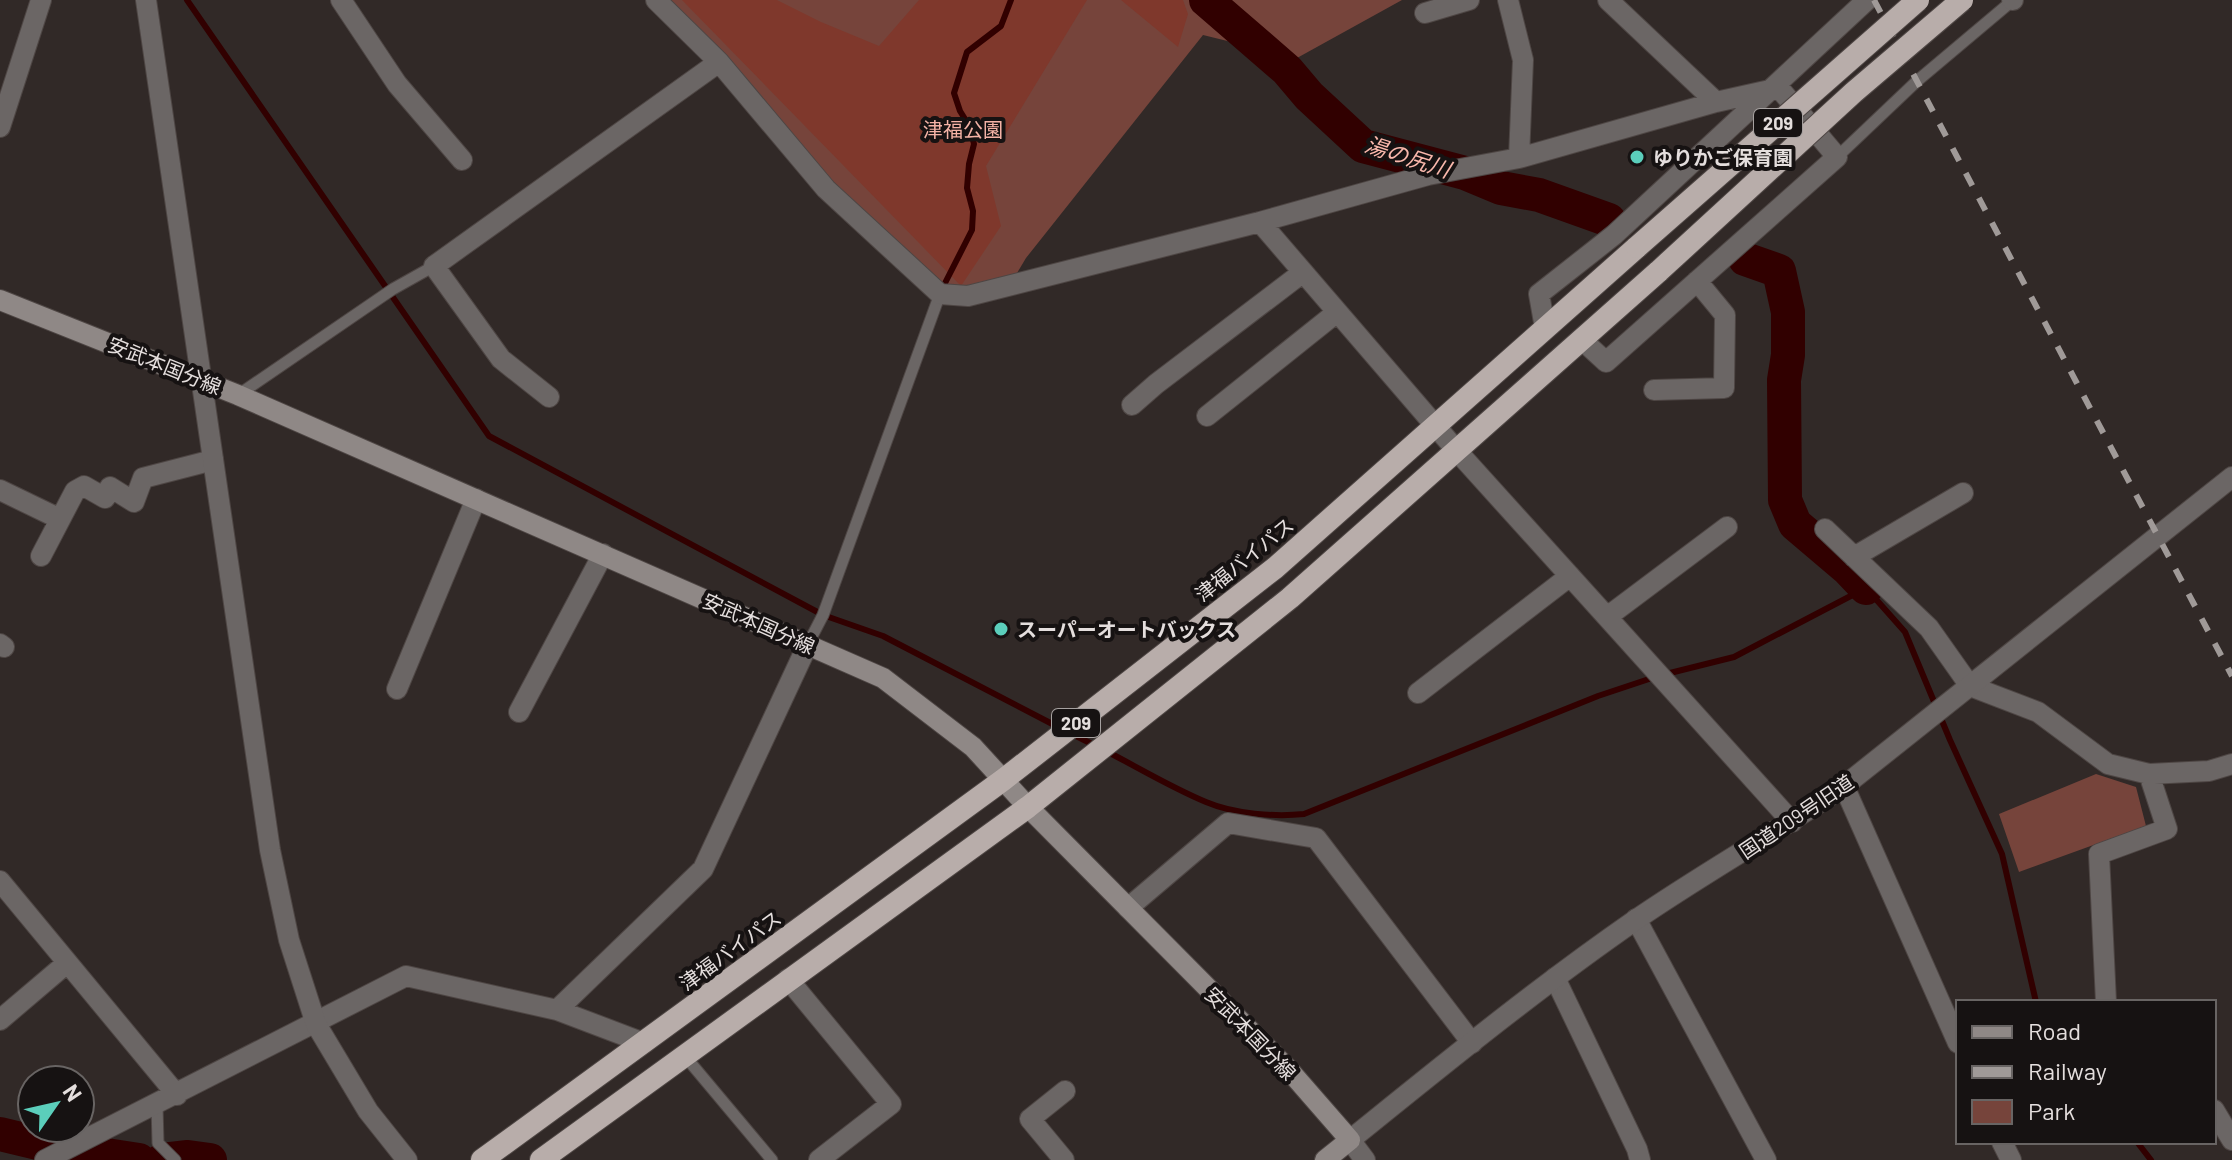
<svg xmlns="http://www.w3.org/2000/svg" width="2232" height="1160" font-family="Barlow,'Noto Sans JP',sans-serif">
<rect width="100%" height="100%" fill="#312927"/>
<path fill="#76443b" d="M 665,0 L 1402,0 L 1297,58 L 1203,35 L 1026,258 L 1008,288 L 950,289 L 835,187 Z
M 2096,774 L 2136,787 L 2146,826 L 2019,872 L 1999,814 Z"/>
<path fill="#7f382c" d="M 682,0 L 777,0 L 821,22 L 879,46 L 919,0 L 1087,0 L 986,166 L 1001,226 L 961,286 Z
M 1121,0 L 1183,0 L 1188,14 L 1178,47 Z"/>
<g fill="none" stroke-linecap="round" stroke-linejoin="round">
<path stroke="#310000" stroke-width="6" d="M 187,0 L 489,436 L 823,615 L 883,636 L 1060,728
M 941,291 L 972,230 L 973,211 L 967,188 L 969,164 L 974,144 L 970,127 L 960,111 L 954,93 L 967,52 L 1001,26 L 1011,0
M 1666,674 L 1734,657 L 1866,588 L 1905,632 L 1950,740 L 2002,854 L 2036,1002
M 1070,733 L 1096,746
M 1106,751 C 1139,768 1172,788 1206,802 C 1234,814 1275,817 1304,814 L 1598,696 L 1655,677
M 2137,1142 L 2151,1160"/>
<path stroke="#310000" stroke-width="34" d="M 1206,0 L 1287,70 L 1309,96 L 1363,146 L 1465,173 L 1501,188 L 1539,195 L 1609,220
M 1745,259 L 1779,271 L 1788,312 L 1788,355 L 1784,380 L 1785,500 L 1795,524 L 1848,569 L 1866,588
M 0,1134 L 54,1147 L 139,1160
M 162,1160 L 188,1157 L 210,1160"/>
<defs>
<path id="service" d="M 1837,157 L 1917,81 L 2012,1
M 238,395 L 393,289 L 434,266
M 808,644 L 823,615 L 940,294
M 684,1055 L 772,1160
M 157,1105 L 158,1143 L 175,1160"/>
<path id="minor" d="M 341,0 L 397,84 L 462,160
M 656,0 L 719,62 L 826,189 L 940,294 L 968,296 L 1260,222 L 1428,175 L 1519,158 L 1716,102 L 1779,88 L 1837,157 L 1606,362 L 1581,339
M 1508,0 L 1523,60 L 1519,158
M 1608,0 L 1716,102
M 2012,0 L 2013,0
M 1425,13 L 1469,0
M 0,127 L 41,0
M 1260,222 L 1457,451 L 1792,822
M 1545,328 L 1539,294 L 1614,235 L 1867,0
M 1654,390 L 1724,388 L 1725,315 L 1697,281
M 549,397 L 501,359 L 434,266 L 719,62
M 1132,405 L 1156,384 L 1302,273
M 1207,416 L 1336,313
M 0,490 L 60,519
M 1825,529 L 1929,628 L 1970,686 L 2038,712 L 2108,764 L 2149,774 L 2209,771 L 2232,764
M 41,556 L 75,491 L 84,486 L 105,498 L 110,487 L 134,502 L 143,478 L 213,460
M 1854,557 L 1963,493
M 1607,617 L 1727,527
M 0,644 L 4,647
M 397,689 L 476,499
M 1418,693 L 1570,576
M 519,712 L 603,554
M 1844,786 L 1958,1043
M 0,881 L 177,1095
M 1128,908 L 1228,823 L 1316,838 L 1472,1043
M 1636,919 L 1766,1160
M 1555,978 L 1637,1149 L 1640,1160
M 788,979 L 891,1104 L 819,1160
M 2106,1002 L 2099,854 L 2167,829 L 2149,774
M 557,1010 L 703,869 L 808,644
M 0,1020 L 67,963
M 2214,1110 L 2232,1140
M 1350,1140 L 1365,1160
M 2002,1142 L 2011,1160
M 45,1160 L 406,976 L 557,1010 L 644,1043
M 1064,1160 L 1030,1119 L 1065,1091"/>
<path id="tertiary" d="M 146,0 L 270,850 L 289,940 L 316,1024 L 368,1111 L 407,1160
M 1350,1140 C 1443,1065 1536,989 1634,921 C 1702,874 1776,833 1844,786 L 2232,477"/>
<path id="secondary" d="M 0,300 L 238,395 L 883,678 L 973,747 L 1028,807 L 1289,1070 L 1350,1140 L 1325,1160"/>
<path id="trunk" d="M 482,1160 L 1003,780 L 1275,568 L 1637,247
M 541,1160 L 1028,807 L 1290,598 L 1659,271"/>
</defs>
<use href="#service" stroke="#4e4644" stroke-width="13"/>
<use href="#minor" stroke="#4e4644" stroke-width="22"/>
<use href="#tertiary" stroke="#4e4644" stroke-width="22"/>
<use href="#secondary" stroke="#4e4644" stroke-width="22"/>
<use href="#trunk" stroke="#4e4644" stroke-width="24"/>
<use href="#service" stroke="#6b6665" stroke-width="11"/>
<use href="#minor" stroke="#6b6665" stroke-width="20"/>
<use href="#tertiary" stroke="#6b6665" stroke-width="20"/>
<use href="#secondary" stroke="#8f8886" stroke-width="20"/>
<use href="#trunk" stroke="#b8adaa" stroke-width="22"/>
<path stroke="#a09a98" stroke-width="6" stroke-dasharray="14 14" stroke-linecap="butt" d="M 1874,0 L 2232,676"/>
<defs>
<path id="trunk-bridge" d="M 1637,247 L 1918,0
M 1659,271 L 1854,92 L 1962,0"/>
</defs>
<use href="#trunk-bridge" stroke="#4e4644" stroke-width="24" stroke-linecap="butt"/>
<use href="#trunk-bridge" stroke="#b8adaa" stroke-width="22"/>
</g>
<g fill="#5bcebb" stroke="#161212" stroke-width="3">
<circle cx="1637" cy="157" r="8"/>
<circle cx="1001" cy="629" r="8"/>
</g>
<g text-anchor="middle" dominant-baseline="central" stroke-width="8" stroke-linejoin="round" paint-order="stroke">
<g fill="#161212" stroke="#a6a1a0" stroke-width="2">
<rect x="1754" y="109" width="48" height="28" rx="6"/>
<rect x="1052" y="709" width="48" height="28" rx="6"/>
</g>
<g font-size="18" font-weight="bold" fill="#e4dedd">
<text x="1778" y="123">209</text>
<text x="1076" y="723">209</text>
</g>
<g font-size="20" fill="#f4b3a6" stroke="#161212">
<text x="963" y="129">津福公園</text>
</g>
<g font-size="20" font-weight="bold" fill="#e4dedd" stroke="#161212" text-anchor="start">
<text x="1653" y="157">ゆりかご保育園</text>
<text x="1017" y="629">スーパーオートバックス</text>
</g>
<g font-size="20" fill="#e4dedd" stroke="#161212">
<text transform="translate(165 365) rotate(22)">安武本国分線</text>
<text transform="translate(1244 559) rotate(-39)">津福バイパス</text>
<text transform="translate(759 623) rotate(24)">安武本国分線</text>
<text transform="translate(1796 816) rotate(-34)">国道209号旧道</text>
<text transform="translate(730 950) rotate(-36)">津福バイパス</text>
<text transform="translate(1251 1033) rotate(46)">安武本国分線</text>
</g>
<g font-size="22" font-style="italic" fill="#fab8ac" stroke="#161212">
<text transform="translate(1408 156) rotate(18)">湯の尻川</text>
</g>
</g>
<rect x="1956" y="1000" width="260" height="144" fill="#161212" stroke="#686463" stroke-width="2"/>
<rect x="1972" y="1026" width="40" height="12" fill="#8f8886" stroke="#686463" stroke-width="2"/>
<text x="2028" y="1040" font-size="24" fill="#e4dedd">Road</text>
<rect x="1972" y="1066" width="40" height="12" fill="#a09a98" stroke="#686463" stroke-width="2"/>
<text x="2028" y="1080" font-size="24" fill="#e4dedd">Railway</text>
<rect x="1972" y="1100" width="40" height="24" fill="#76443b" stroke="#686463" stroke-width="2"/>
<text x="2028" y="1120" font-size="24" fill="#e4dedd">Park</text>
<g transform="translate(56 1104) rotate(56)"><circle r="38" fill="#161212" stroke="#686463" stroke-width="2"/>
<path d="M0-6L14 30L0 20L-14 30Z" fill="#5bcebb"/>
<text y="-12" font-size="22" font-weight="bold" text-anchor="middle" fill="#e4dedd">N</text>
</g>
</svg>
